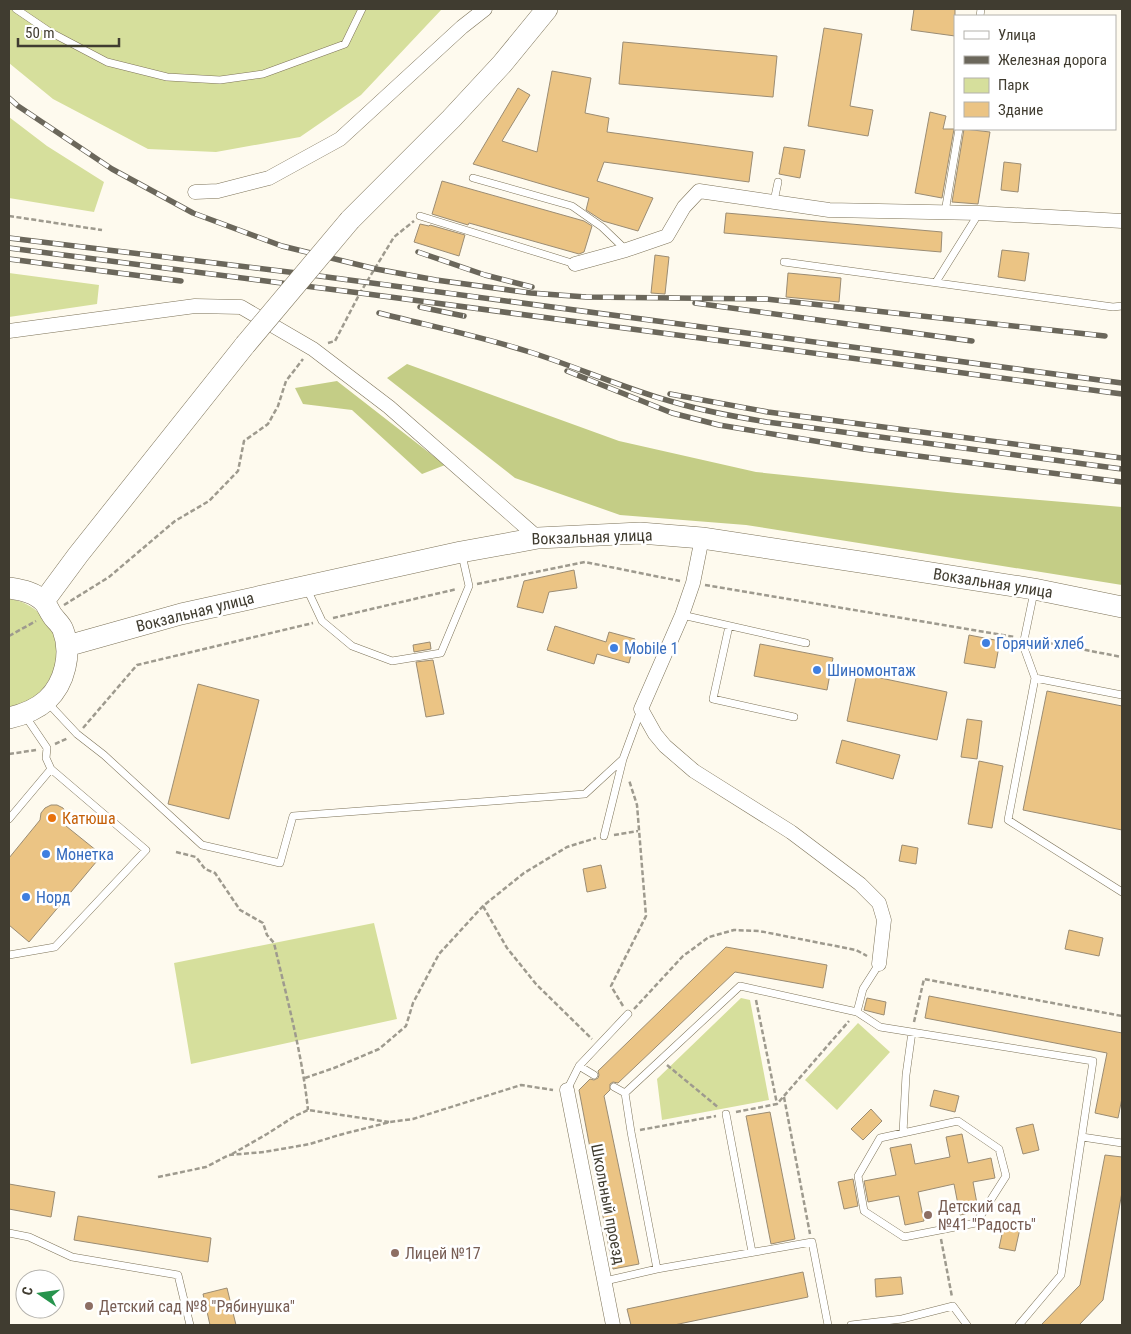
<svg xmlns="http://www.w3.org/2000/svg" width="1131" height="1334" font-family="'Roboto Condensed',sans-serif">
<rect width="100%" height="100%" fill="#fefaee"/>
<path fill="#d6df9c" d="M 9,9 L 442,9 L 361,95 L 300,137 L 216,152 L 148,149 L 53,99 L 9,63 Z
M 9,117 L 47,146 L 104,182 L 94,212 L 9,198 Z
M 9,273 L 99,285 L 97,304 L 9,317 Z
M 9,599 C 32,601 56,623 57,648 C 58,665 50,682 38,694 C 30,701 20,704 10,707 Z
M 374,923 L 397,1019 L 191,1064 L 174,963 Z
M 741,998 L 750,1000 L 769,1100 L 662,1120 L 657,1079 Z
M 858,1023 L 890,1052 L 837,1110 L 805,1080 Z"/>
<path fill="#c4cd86" d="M 407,364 L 619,441 L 756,472 L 957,493 L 1122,507 L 1122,585 L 746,525 L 620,515 L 515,478 L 387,378 Z
M 337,381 L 445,465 L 422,474 L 352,410 L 303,404 L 295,388 Z"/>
<path fill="#ebc484" stroke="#9b8c73" d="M 914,9 L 955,9 L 955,36 L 911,30 Z
M 824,28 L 862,34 L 850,106 L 873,110 L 868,136 L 808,126 Z
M 623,42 L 777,56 L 773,97 L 619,84 Z
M 552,71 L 591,78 L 585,113 L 609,118 L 607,132 L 753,152 L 749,182 L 604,162 L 597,181 L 653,198 L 638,231 L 603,221 L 586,210 L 589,198 L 473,164 L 518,88 L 530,95 L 502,141 L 537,152 Z
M 930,112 L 946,116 L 943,129 L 954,129 L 942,198 L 915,193 Z
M 964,129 L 990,132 L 978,204 L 952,202 Z
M 784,147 L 805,150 L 800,178 L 779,174 Z
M 1004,162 L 1021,164 L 1018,192 L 1001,190 Z
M 442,181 L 584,221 L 592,226 L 584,252 L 579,254 L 469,223 L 468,225 L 432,214 Z
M 726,213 L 942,232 L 941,252 L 724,233 Z
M 420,224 L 429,226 L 430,225 L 465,235 L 459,256 L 414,242 Z
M 1002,250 L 1029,253 L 1025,281 L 998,277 Z
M 655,255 L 669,257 L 665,294 L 651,293 Z
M 788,273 L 841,278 L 839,302 L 786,297 Z
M 574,570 L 577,588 L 549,592 L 543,613 L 517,607 L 524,581 Z
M 555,626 L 606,642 L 609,632 L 635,639 L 629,663 L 597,654 L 594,664 L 547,650 Z
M 969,635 L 1000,641 L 995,668 L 964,663 Z
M 430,642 L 431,649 L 414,652 L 413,645 Z
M 760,644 L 833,658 L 827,690 L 754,676 Z
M 433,660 L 444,714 L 426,717 L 416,662 Z
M 857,673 L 947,692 L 937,740 L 847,721 Z
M 198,684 L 259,700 L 229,819 L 168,804 Z
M 1047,691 L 1122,706 L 1122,830 L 1023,810 Z
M 967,719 L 982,721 L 977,759 L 961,757 Z
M 842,740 L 900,755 L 893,779 L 836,763 Z
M 979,761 L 1003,766 L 992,828 L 968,824 Z
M 51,805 L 57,805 L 63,808 L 66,813 L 66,826 L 102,855 L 29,942 L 9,925 L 9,858 L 40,820 L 41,813 L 45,808 Z
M 902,845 L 918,848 L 916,864 L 899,861 Z
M 601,865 L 606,888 L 587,892 L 583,869 Z
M 1069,930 L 1103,938 L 1099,956 L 1065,949 Z
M 726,947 L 827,965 L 823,988 L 735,972 L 618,1083 L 613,1082 L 610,1084 L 610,1090 L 604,1096 L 639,1264 L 613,1269 L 579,1090 L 590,1079 L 594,1080 L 598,1078 L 599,1075 L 598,1071 Z
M 929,996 L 1122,1033 L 1122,1098 L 1118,1118 L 1095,1113 L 1107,1053 L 925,1018 Z
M 867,998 L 886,1002 L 884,1015 L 864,1010 Z
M 934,1090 L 959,1096 L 955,1112 L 930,1106 Z
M 871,1109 L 882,1121 L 863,1140 L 851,1129 Z
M 770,1112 L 795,1239 L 771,1244 L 746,1116 Z
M 1033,1124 L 1039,1150 L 1023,1154 L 1016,1128 Z
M 962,1134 L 968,1163 L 991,1158 L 995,1178 L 973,1182 L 978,1209 L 977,1211 L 960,1215 L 954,1184 L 918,1192 L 924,1221 L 905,1225 L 899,1196 L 868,1202 L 864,1181 L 896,1175 L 890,1148 L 911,1144 L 915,1164 L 950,1157 L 946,1137 Z
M 1105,1155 L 1122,1157 L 1122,1192 L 1103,1300 L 1079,1325 L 1041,1325 L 1080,1285 Z
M 853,1179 L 858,1206 L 844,1209 L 838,1182 Z
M 9,1184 L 55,1192 L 51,1217 L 9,1209 Z
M 78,1216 L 211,1238 L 208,1262 L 74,1240 Z
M 1005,1220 L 1021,1224 L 1015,1251 L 999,1248 Z
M 803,1272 L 808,1297 L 674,1325 L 631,1325 L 627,1309 Z
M 901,1277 L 903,1294 L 876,1297 L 875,1279 Z
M 227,1288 L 236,1325 L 210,1325 L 203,1294 Z"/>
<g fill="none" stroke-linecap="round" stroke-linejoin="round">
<defs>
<path id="lane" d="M 16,9 L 50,32 L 107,62 L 167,77 L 220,80 L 263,74 L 345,44 L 362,9
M 980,16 L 981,9
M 473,178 L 572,206 L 602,227 L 626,250
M 774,201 L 778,182
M 945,212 L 959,129
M 420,216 L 575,264
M 784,262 L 1113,307 L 1122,306
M 936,282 L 979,213
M 307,589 L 322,621 L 352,646 L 392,661 L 441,653 L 469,586 L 462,555
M 1034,592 L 1023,645 L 1035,678 L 1008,820 L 1122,892
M 682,615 L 806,643
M 729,626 L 713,699 L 794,717
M 1035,678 L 1122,695
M 48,703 L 77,734 L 104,755 L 202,845 L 280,863 L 293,816 L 585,794 L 623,759
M 9,819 L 51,769 L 46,758 L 47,748 L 26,717
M 604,836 L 623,759 L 641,710
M 9,955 L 55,947 L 146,850 L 51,769
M 857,1012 L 863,989 L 879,964
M 579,1066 L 628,1014
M 614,1087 L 625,1093
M 567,1090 L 579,1066 L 594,1075
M 726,1114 L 752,1252
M 958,1121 L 999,1149 L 1006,1176 L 976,1223 L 904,1237 L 864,1211 L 858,1176 L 880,1138 Z
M 903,1133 L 906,1075 L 912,1032
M 1082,1137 L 1122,1143
M 9,1233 L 29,1237 L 72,1257 L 178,1275 L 190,1325
M 657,1269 L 631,1132 L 625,1093 L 740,986 L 857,1012 L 880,1027 L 1093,1061 L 1061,1275 L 1019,1325
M 605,1281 L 657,1269 L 812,1242 L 828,1325
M 851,1325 L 902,1319 L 953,1306 L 967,1325"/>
<path id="street" d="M 195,192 L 218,191 L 269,178 L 340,139 L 462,27 L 485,9
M 575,264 L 626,250 L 667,236 L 684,207 L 699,191 L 829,210 L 979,213 L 1122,221
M 9,331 L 195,306 L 241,307 L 313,349 L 389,407 L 538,538
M 702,538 L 693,583 L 682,615 L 641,709 L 655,734 L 665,746 L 694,771 L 791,832 L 860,884 L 879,903 L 884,920 L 879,964
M 567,1090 L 613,1325"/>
<path id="primary" d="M 350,220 L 451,119 L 502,64 L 547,9
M 9,588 C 21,590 35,592 44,602 C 47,605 49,611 52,615 C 55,620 61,624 63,630 C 72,653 65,683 47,700 C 36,710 22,715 9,718
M 44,601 L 78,555 L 245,345
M 67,646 L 181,614 L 461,552 L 538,538 L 640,533 L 702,538 L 867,563 L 1034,589 L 1122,607"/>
</defs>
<use href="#lane" stroke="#7d7359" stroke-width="8"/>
<use href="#street" stroke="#7d7359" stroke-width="15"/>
<use href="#primary" stroke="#7d7359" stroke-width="22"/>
<path stroke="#9e9a8e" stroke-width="2.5" stroke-dasharray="5 2.5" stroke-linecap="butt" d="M 9,216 L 102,230
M 328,343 L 335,341 L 360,293 L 394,237 L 414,221
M 477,584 L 585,562 L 680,581
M 705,585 L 1015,637
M 64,605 L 109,577 L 175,521 L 209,501 L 238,471 L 244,441 L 268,424 L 278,406 L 286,381 L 303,359
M 333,618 L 457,589
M 9,636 L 36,621
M 1033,640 L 1122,657
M 83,728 L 137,665 L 313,623
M 55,744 L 68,738
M 9,754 L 36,750
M 614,835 L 638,831
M 176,852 L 196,857 L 205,869 L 215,873 L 240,910 L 263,923 L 267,935 L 274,943 C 287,999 302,1053 308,1110
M 483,906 L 507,948 L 536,984 L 592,1039
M 756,1000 L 777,1104
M 623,1006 L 611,986 L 646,916 L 637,805 L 629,780
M 634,1009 L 683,956 L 709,937 L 734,930 L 759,931 L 856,950 L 867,956
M 914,1022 L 924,979 L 1122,1016
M 667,1065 L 719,1108
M 305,1078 L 334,1068 L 379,1049 L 406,1026 L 413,1003 L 439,954 L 483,906 L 524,873 L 567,847 L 596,838
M 784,1097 L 810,1234
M 736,1112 L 777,1104 L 849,1021
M 640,1130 L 716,1116
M 232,1154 L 267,1134 L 295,1116 L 308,1110 L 389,1122
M 158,1177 L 206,1167 L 229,1155 L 264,1152 L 310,1144 L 339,1135 L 390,1122 L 413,1119 L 521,1085 L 553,1090
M 941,1239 L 952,1297"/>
<use href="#lane" stroke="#fff" stroke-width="7"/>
<use href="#street" stroke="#fff" stroke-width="14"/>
<use href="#primary" stroke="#fff" stroke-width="21"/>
<defs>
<path id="rail" d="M 9,98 L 18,106 L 112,169 L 193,213 L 282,246 L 376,269 L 436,280 L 531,293 L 586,297 L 766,299 L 1105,336
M 9,238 L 297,273 L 1122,383
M 9,248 L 360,293 L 1122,394
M 418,252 L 485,275 L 532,287
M 9,259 L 181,281
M 695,303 L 972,341
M 420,307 L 464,316
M 379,313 C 430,326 483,337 533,353 C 582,369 628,390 677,403 C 707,412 737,417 767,422 L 1122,469
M 567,371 L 672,413 L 719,425 L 863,449 L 1122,482
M 670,394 L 768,412 L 1122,458"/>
</defs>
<use href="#rail" stroke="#6b675b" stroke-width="5.5"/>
<use href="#rail" stroke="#fff" stroke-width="4" stroke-dasharray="11" stroke-linecap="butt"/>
<defs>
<path id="primary-bridge" d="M 245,345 L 350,220"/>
</defs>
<use href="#primary-bridge" stroke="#7d7359" stroke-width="22" stroke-linecap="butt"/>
<use href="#primary-bridge" stroke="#fff" stroke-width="21"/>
</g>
<g fill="#3f7fe0" stroke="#fff" stroke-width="2">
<circle cx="986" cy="643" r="5"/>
<circle cx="614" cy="648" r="5"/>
<circle cx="817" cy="670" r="5"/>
<circle cx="46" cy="854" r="5"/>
<circle cx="26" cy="897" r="5"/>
</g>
<circle fill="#e8710a" stroke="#fff" stroke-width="2" cx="52" cy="818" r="5"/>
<g fill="#8d6e63" stroke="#fff" stroke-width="2">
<circle cx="928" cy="1215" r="5"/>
<circle cx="395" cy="1253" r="5"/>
<circle cx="89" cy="1306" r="5"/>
</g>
<g text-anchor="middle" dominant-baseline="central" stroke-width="5" stroke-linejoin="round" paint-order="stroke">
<g font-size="16" fill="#403c30" stroke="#fff">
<text transform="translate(592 537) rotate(-2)">Вокзальная улица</text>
<text transform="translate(993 583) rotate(9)">Вокзальная улица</text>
<text transform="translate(195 612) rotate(-14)">Вокзальная улица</text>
<text transform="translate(608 1204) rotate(79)">Школьный проезд</text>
</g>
<g font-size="16" fill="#366cbe" stroke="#fff" text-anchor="start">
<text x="996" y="643">Горячий хлеб</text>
<text x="624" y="648">Mobile 1</text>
<text x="827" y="670">Шиномонтаж</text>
<text x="56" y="854">Монетка</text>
<text x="36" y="897">Норд</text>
</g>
<g font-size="16" fill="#c56008" stroke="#fff" text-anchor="start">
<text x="62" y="818">Катюша</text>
</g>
<g font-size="16" fill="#785e54" stroke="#fff" text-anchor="start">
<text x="938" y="1206">Детский сад<tspan x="938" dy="18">№41 "Радость"</tspan></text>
<text x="405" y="1253">Лицей №17</text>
<text x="99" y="1306">Детский сад №8 "Рябинушка"</text>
</g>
</g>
<rect width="1131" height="1334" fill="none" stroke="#403c30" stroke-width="20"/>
<rect x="954" y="15" width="162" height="115" fill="#ffffff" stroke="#b3b1ac"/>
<rect x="964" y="31" width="25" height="8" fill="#ffffff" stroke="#b3b1ac"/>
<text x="998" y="40" font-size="15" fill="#403c30">Улица</text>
<rect x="964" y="56" width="25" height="8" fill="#6b675b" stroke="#b3b1ac"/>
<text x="998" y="65" font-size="15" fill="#403c30">Железная дорога</text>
<rect x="964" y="78" width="25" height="15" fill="#d6df9c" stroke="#b3b1ac"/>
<text x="998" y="90" font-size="15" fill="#403c30">Парк</text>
<rect x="964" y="102" width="25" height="15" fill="#ebc484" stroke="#b3b1ac"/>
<text x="998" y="115" font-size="15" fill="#403c30">Здание</text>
<g transform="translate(40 1294) rotate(283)"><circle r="24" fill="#ffffff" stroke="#b3b1ac"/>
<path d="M0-4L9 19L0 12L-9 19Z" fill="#27944d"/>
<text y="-8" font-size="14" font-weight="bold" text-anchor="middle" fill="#403c30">С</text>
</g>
<path d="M18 38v8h101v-8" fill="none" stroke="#403c30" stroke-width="2.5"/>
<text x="25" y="38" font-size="15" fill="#403c30" stroke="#ffffff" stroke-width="4" paint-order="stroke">50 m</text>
</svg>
